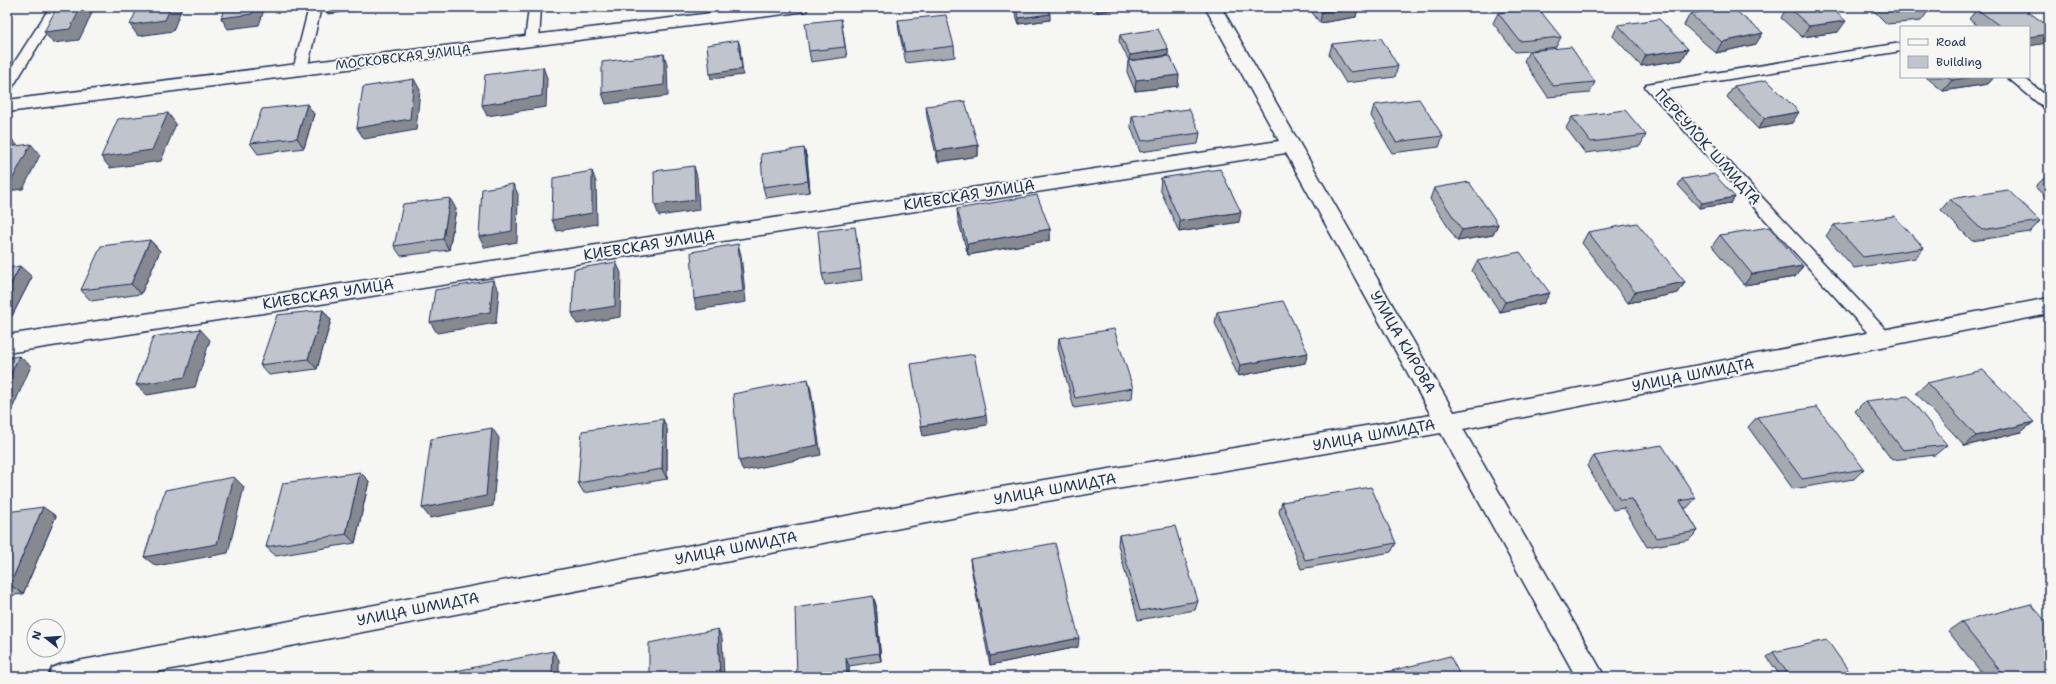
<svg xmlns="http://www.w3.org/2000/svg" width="2056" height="684" font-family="'Shantell Sans',sans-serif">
<rect width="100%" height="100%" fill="#f6f6f2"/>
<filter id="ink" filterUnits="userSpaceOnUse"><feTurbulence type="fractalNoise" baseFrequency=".025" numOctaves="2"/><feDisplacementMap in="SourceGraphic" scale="8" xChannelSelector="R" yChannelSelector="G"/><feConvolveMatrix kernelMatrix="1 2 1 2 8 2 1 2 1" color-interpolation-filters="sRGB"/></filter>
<g filter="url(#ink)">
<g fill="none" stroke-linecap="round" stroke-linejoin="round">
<defs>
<path id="lane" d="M 50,7 L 62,7 L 12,88 L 7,89 L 7,74 Z
M 309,7 L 321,7 L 307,70 L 305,73 L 295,73 L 293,70 Z
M 529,7 L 541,7 L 539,41 L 532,45 L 525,41 Z
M 1901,43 L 1901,51 L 1662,90 L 1889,333 L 1891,338 L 1889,343 L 1883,345 L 1877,343 L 1645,87 L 1647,84 L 1652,83 Z
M 2007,77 L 2023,77 L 2049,98 L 2049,110 L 2044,108 Z"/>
<path id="street" d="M 1205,7 L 1221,7 L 1454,412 L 2049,298 L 2049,314 L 1463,429 L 1605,677 L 1576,677 L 1441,433 L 978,513 L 130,677 L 48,677 L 52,668 L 62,664 L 978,491 L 1431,415 L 1286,153 L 7,353 L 7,335 L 1279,141 Z"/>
<path id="secondary" d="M 760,7 L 808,7 L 806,11 L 800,12 L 7,112 L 7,100 Z"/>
</defs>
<use href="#lane" stroke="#1b2f5e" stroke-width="3"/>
<use href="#street" stroke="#1b2f5e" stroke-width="3"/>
<use href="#secondary" stroke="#1b2f5e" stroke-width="3"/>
<use href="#lane" fill="#f6f6f2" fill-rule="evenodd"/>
<use href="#street" fill="#f6f6f2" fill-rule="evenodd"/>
<use href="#secondary" fill="#f6f6f2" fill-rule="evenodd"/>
</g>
<path fill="#a5a9b0" stroke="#1b2f5e" d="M 1013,7 L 1047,7 L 1050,20 L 1019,24 Z
M 1094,7 L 1134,7 L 1097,12 Z
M 1308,7 L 1358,7 L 1356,17 L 1320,23 Z
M 1782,7 L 1830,7 L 1838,32 L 1802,37 L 1781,18 L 1785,10 Z
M 1870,7 L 1926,7 L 1929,10 L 1921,21 L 1887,24 Z
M 1977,9 L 2049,27 L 2049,41 L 2047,43 L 2029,27 L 1979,27 L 1969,19 Z
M 1498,13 L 1561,37 L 1556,47 L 1533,50 L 1595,82 L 1590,93 L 1548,97 L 1524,61 L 1529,51 L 1515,52 L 1493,23 Z
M 1690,14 L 1756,44 L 1716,53 L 1684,25 Z
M 841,19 L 847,57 L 811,62 L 809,51 Z
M 898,20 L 954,46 L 955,57 L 906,63 L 899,31 Z
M 1618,25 L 1688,49 L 1682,60 L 1641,66 L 1613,36 Z
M 1120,35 L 1168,49 L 1168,55 L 1129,61 L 1119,41 Z
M 1332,44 L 1398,66 L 1395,77 L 1346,83 L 1329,55 Z
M 1128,61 L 1178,86 L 1135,91 L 1127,72 Z
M 1926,77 L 1994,77 L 1988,84 L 1943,91 Z
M 1734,86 L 1792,123 L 1758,129 L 1727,97 Z
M 1374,105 L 1443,136 L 1439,147 L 1392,153 L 1371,116 Z
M 926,106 L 978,145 L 978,156 L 938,162 L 927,117 Z
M 314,114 L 304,148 L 258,154 L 250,143 Z
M 1132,116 L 1200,133 L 1198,144 L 1140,152 L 1131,127 Z
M 1572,117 L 1646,135 L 1640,146 L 1585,153 L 1566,128 Z
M 804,148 L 807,159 L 810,192 L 766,198 L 763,187 Z
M 2046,176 L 2049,176 L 2049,200 L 2035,187 Z
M 1161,178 L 1239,222 L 1179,232 L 1160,189 Z
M 1682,179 L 1735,197 L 1731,203 L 1699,208 L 1678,185 Z
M 1434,188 L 1498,224 L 1493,235 L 1457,241 L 1430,199 Z
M 1950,199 L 2040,221 L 2030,232 L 1972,241 L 1941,210 Z
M 456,209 L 449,250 L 401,256 L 394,246 Z
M 957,209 L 1050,229 L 1050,240 L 968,255 L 958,220 Z
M 1834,225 L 1924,248 L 1915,258 L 1854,268 L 1826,236 Z
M 1588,232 L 1685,282 L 1678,293 L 1628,303 L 1582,243 Z
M 1720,235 L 1803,266 L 1795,277 L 1744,285 L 1712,246 Z
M 857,238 L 862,280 L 825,285 L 822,274 Z
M 150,240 L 160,251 L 141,294 L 91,301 L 81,290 Z
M 1477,261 L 1544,303 L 1500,312 L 1472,271 Z
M 7,268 L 32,277 L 12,316 L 7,316 Z
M 323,310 L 331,320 L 317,369 L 269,375 L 260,365 Z
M 1217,312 L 1305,363 L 1238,376 L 1215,323 Z
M 1059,338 L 1133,388 L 1132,399 L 1074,408 L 1058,348 Z
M 1927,383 L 2021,432 L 1965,446 L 1916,393 Z
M 1865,401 L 1947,445 L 1935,455 L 1892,460 L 1855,411 Z
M 1757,417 L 1864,469 L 1854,479 L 1793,489 L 1748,427 Z
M 667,429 L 667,479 L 584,493 L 578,483 Z
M 1594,456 L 1696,498 L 1687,508 L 1684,508 L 1698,531 L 1689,540 L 1647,547 L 1624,508 L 1613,510 L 1587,466 Z
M 360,472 L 369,481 L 355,543 L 276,556 L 266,547 Z
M 1282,502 L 1396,543 L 1391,552 L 1301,569 L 1279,512 Z
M 7,512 L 56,516 L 23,594 L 7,596 Z
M 1119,535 L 1198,601 L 1195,610 L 1138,620 L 1118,545 Z
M 970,559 L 1078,647 L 990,665 L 971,568 Z
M 873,596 L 876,605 L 881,661 L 849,666 L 849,677 L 797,677 Z
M 1961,622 L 2049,677 L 1985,677 L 1948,631 Z
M 1773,652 L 1853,677 L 1781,677 L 1767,657 Z
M 1383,673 L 1461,677 L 1380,677 Z"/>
<path fill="#868990" stroke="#1b2f5e" d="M 81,7 L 87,7 L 92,13 L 79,40 L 53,43 L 44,32 Z
M 171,7 L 182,7 L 173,31 L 138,36 L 130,25 Z
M 255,7 L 265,7 L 259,25 L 228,29 L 221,18 Z
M 324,7 L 360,7 L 360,10 L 328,14 Z
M 1097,7 L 1134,7 L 1097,12 Z
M 1352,7 L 1358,7 L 1356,17 L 1320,23 L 1322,12 Z
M 1050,14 L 1050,20 L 1019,24 L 1019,18 Z
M 1846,21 L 1838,32 L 1802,37 L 1809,26 Z
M 1763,33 L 1756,44 L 1716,53 L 1722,42 Z
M 2049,34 L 2049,41 L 2047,43 L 2029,46 L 2029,37 Z
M 738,40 L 740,46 L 743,75 L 711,79 L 710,74 Z
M 1168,49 L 1168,55 L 1129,61 L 1130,55 Z
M 1688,49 L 1682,60 L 1641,66 L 1646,55 Z
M 664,54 L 667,64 L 668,96 L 606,104 L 602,93 Z
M 543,67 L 547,78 L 546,107 L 487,116 L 482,105 Z
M 1179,75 L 1178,86 L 1135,91 L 1136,80 Z
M 1973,77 L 1994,77 L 1988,84 L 1943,91 L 1952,80 Z
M 414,79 L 420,90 L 416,130 L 364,139 L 357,128 Z
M 307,104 L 314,114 L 304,148 L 297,138 Z
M 1799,112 L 1792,123 L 1758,129 L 1765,118 Z
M 168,113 L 176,124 L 161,161 L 110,168 L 101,157 Z
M 9,136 L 19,147 L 7,152 L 7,141 Z
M 31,144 L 40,155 L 23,189 L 7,191 L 7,179 Z
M 978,145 L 978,156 L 938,162 L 937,151 Z
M 804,148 L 807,159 L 810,192 L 808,181 Z
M 694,166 L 697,177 L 699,210 L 659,216 L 655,205 Z
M 592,171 L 596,182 L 597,224 L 557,231 L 552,220 Z
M 513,184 L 518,194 L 517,242 L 485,248 L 479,237 Z
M 1735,197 L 1731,203 L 1699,208 L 1702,203 Z
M 450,198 L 456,209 L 449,250 L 443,239 Z
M 1241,212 L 1239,222 L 1179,232 L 1180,221 Z
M 1498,224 L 1493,235 L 1457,241 L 1462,230 Z
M 1050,229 L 1050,240 L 968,255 L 967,244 Z
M 150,240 L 160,251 L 141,294 L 131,284 Z
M 738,244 L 741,255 L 746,302 L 697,310 L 694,299 Z
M 616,262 L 621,273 L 620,317 L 577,324 L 572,313 Z
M 20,266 L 32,277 L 12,316 L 7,311 L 7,292 Z
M 1803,266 L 1795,277 L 1744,285 L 1752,274 Z
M 493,280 L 499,291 L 496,323 L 437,333 L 430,322 Z
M 1685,282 L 1678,293 L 1628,303 L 1635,292 Z
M 1550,293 L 1544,303 L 1500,312 L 1505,302 Z
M 323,310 L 331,320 L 317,369 L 308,359 Z
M 200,329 L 210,340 L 195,387 L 147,395 L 136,385 Z
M 1308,353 L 1305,363 L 1238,376 L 1240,365 Z
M 19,356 L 31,366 L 13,407 L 7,407 L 7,382 Z
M 808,379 L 811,390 L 821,455 L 743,471 L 739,461 Z
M 986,415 L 987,425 L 923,436 L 921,426 Z
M 663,419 L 667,429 L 667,479 L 662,469 Z
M 2034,422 L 2021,432 L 1965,446 L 1976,436 Z
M 492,428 L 499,438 L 493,506 L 430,518 L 422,508 Z
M 360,472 L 369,481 L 355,543 L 346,534 Z
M 234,477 L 244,487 L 228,553 L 156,566 L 144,557 Z
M 43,507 L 56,516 L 23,594 L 10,585 Z
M 873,596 L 876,605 L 881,661 L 879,653 Z
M 718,629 L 722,638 L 724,677 L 720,677 Z
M 1079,638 L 1078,647 L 990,665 L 990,656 Z
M 553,651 L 559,660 L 559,677 L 552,677 Z
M 846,658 L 849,666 L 849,677 L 847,677 Z
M 2049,675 L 2049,677 L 2042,677 Z"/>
<path fill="#c0c4cd" stroke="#1b2f5e" d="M 57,7 L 81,7 L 70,29 L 44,32 Z
M 138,7 L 171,7 L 165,20 L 130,25 Z
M 225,7 L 255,7 L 252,14 L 221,18 Z
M 1015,7 L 1047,7 L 1050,14 L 1019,18 Z
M 1319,7 L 1352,7 L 1322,12 Z
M 1723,7 L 1731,7 L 1763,33 L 1722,42 L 1690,14 Z
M 1788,7 L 1830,7 L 1846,21 L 1809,26 Z
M 1889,7 L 1926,7 L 1929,10 L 1895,13 Z
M 1988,7 L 2022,7 L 2049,27 L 2049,34 L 2029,37 L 2029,27 L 2001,27 L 1977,9 Z
M 1538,8 L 1561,37 L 1520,41 L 1498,13 Z
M 946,15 L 954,46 L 905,52 L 898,20 Z
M 841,19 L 845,47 L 809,51 L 805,23 Z
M 1659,19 L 1688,49 L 1646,55 L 1618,25 Z
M 1158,29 L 1168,49 L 1130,55 L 1120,35 Z
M 1381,38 L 1398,66 L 1349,72 L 1332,44 Z
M 738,40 L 742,69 L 710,74 L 707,45 Z
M 1571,47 L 1595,82 L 1553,86 L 1529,51 Z
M 664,54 L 664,85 L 602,93 L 602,62 Z
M 1170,56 L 1179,75 L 1136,80 L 1128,61 Z
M 543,67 L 542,96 L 482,105 L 485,75 Z
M 1948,77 L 1973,77 L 1952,80 Z
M 414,79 L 410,119 L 357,128 L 363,87 Z
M 1767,80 L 1799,112 L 1765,118 L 1734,86 Z
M 1419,99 L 1443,136 L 1396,142 L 1374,105 Z
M 965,101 L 978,145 L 937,151 L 926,106 Z
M 307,104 L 297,138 L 250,143 L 262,109 Z
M 1189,109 L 1200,133 L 1142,141 L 1132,116 Z
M 1625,110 L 1646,135 L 1591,142 L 1572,117 Z
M 168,113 L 152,150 L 101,157 L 118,119 Z
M 31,144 L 13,178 L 7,179 L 7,147 Z
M 804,148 L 808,181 L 763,187 L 761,154 Z
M 694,166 L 695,200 L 655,205 L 654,171 Z
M 1220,169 L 1241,212 L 1180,221 L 1161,178 Z
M 592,171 L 592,213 L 552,220 L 553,178 Z
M 1714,174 L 1735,197 L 1702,203 L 1682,179 Z
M 2046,176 L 2049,176 L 2049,179 Z
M 1469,182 L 1498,224 L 1462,230 L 1434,188 Z
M 513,184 L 512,231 L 479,237 L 482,189 Z
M 2008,190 L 2040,221 L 1982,230 L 1950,199 Z
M 1037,195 L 1050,229 L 967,244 L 957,209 Z
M 450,198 L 443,239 L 394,246 L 403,204 Z
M 1894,216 L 1924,248 L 1863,257 L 1834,225 Z
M 1637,223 L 1685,282 L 1635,292 L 1588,232 Z
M 855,227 L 861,269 L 822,274 L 818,231 Z
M 1769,227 L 1803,266 L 1752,274 L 1720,235 Z
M 150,240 L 131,284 L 81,290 L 101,246 Z
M 738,244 L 743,291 L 694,299 L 691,252 Z
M 1520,252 L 1550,293 L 1505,302 L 1477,261 Z
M 616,262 L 615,306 L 572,313 L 574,269 Z
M 20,266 L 7,292 L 7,268 Z
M 493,280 L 490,312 L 430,322 L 435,290 Z
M 1283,301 L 1308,353 L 1240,365 L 1217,312 Z
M 323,310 L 308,359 L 260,365 L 277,315 Z
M 200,329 L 185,377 L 136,385 L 153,337 Z
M 1114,329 L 1133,388 L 1075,398 L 1059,338 Z
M 974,354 L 986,415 L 921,426 L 911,364 Z
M 19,356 L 7,382 L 7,358 Z
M 1983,370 L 2034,422 L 1976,436 L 1927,383 Z
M 808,379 L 818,445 L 739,461 L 733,394 Z
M 1908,396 L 1947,445 L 1903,450 L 1865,401 Z
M 1817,407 L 1864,469 L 1802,479 L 1757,417 Z
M 663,419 L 662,469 L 578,483 L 582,431 Z
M 492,428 L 486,496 L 422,508 L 431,439 Z
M 1662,445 L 1696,498 L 1680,501 L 1698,531 L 1656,538 L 1632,499 L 1620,500 L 1594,456 Z
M 360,472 L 346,534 L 266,547 L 283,483 Z
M 234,477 L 217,544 L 144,557 L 165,490 Z
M 1371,487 L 1396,543 L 1305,560 L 1282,502 Z
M 43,507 L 10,585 L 7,585 L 7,512 Z
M 1175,526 L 1198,601 L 1140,611 L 1119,535 Z
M 1055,543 L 1079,638 L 990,656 L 970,559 Z
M 873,596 L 879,653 L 846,658 L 847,677 L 797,677 L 795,608 Z
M 2031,604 L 2049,625 L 2049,675 L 2042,677 L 2005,677 L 1961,622 Z
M 718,629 L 720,677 L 649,677 L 649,643 Z
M 1827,640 L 1853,677 L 1790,677 L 1773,652 Z
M 553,651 L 552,677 L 456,677 L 456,671 Z
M 1450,656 L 1461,677 L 1384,677 L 1383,673 Z"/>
</g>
<g text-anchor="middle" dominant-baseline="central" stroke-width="4" stroke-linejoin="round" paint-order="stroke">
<g font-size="13" fill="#1b2f5e" stroke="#f6f6f2">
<text transform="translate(403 57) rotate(-7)">МОСКОВСКАЯ УЛИЦА</text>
</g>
<g font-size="15" fill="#1b2f5e" stroke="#f6f6f2">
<text transform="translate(1708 147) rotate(48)">ПЕРЕУЛОК ШМИДТА</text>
<text transform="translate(969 195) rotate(-9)">КИЕВСКАЯ УЛИЦА</text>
<text transform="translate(649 245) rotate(-9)">КИЕВСКАЯ УЛИЦА</text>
<text transform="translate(328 294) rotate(-9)">КИЕВСКАЯ УЛИЦА</text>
<text transform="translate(1403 342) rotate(60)">УЛИЦА КИРОВА</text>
<text transform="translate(1693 375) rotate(-11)">УЛИЦА ШМИДТА</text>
<text transform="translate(1374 435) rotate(-10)">УЛИЦА ШМИДТА</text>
<text transform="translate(1055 489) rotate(-10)">УЛИЦА ШМИДТА</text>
<text transform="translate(736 548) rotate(-11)">УЛИЦА ШМИДТА</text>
<text transform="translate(418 609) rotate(-11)">УЛИЦА ШМИДТА</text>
</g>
</g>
<rect width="2056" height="684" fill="none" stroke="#f6f6f2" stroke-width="24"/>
<rect x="12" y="12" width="2032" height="660" fill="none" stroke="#1b2f5e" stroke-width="1.5" filter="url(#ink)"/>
<rect x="1900" y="26" width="130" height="52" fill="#f6f6f2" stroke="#9ea6b7"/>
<rect x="1908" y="39" width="20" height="6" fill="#f6f6f2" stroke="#9ea6b7"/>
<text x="1936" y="46" font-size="12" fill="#1b2f5e">Road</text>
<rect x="1908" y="56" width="20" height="12" fill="#c0c4cd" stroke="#9ea6b7"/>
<text x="1936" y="66" font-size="12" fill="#1b2f5e">Building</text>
<g transform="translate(46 638) rotate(287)"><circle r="19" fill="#f6f6f2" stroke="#9ea6b7"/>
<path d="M0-3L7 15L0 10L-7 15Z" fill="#1b2f5e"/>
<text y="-6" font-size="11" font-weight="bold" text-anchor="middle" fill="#1b2f5e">N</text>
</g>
</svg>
